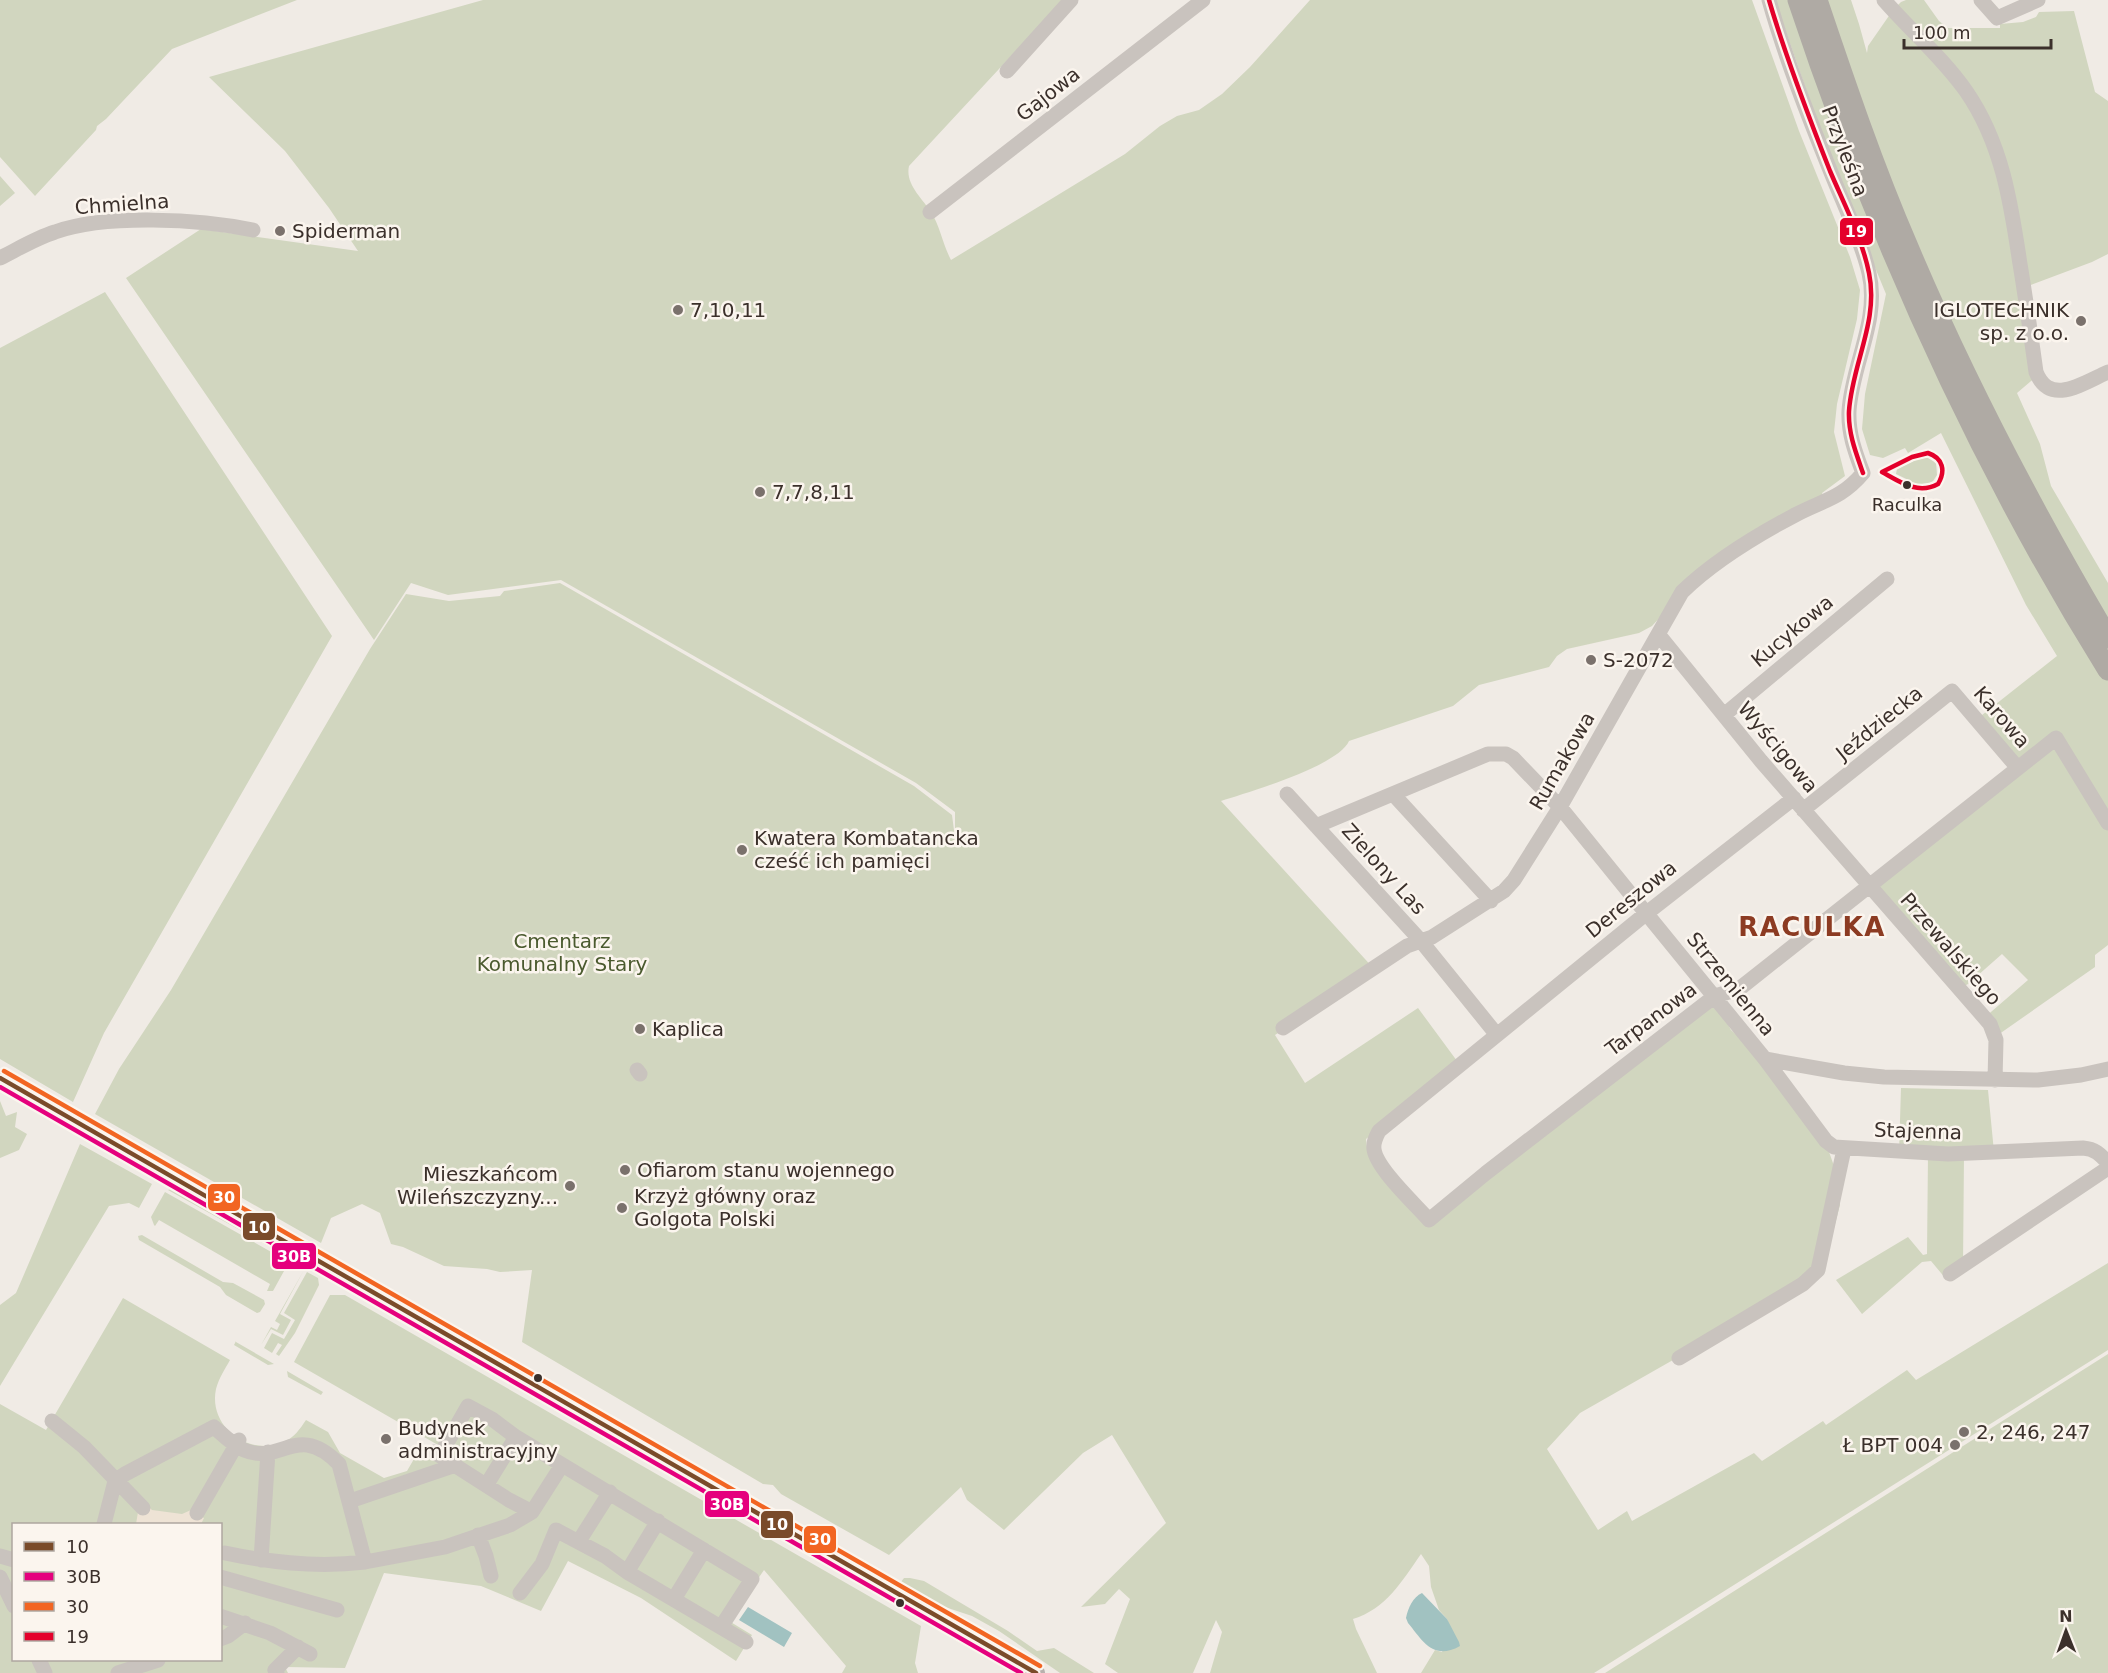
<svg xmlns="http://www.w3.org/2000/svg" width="2108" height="1673" font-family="'DejaVu Sans',sans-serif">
<rect width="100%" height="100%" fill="#f0ebe5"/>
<path fill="#d1d6bf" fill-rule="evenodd" d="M 0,0 L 297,0 L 172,49 L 106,119 L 97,126 L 96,130 L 35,196 L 0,157 Z
M 483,0 L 1063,0 L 909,166 C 905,184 922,198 931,212 C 940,226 943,245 951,260 L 1125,154 L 1160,126 L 1177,116 L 1199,110 L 1222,94 L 1250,67 L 1310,0 L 1752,0 L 1799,131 L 1850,257 L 1860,290 L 1857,319 L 1837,404 L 1834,432 L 1845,476 L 1822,493 L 1824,498 L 1778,519 L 1664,613 L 1652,626 L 1639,633 L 1567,649 L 1557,656 L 1549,667 L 1479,685 L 1453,706 L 1349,741 C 1338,766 1249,792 1221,801 L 1375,970 L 1275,1035 L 1305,1083 L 1418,1008 L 1460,1065 L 1366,1139 L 1367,1148 L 1429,1219 L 1716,1001 L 1731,1030 L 1748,1045 L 1828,1149 L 1840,1183 L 1840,1205 L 1834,1228 L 1808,1283 L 1580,1413 L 1547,1449 L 1598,1530 L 1627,1511 L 1632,1521 L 1754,1453 L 1762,1461 L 1823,1421 L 1826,1425 L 1907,1370 L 1916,1380 L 2108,1263 L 2108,1350 L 1594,1673 L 1421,1673 L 1435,1650 L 1442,1652 L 1451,1630 L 1447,1619 L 1439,1610 L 1431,1587 L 1429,1566 L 1421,1554 C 1402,1581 1386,1609 1353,1619 L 1356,1629 L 1377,1673 L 1210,1673 L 1222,1632 L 1216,1620 L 1193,1673 L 1118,1673 L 1105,1664 L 1130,1599 L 1119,1589 L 1105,1604 L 1081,1607 L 1166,1523 L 1112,1435 L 1083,1453 L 1004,1530 L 967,1500 L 961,1487 L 889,1555 L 781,1494 L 773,1485 L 763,1484 L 522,1342 L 532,1270 L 500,1272 L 487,1269 L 444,1266 L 403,1247 L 391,1244 L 380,1213 L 362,1204 L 331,1218 L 321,1243 L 95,1114 L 119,1069 L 171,990 L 370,649 L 406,594 L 449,601 L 500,596 L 504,591 L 560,583 L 914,786 L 952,815 L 955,838 L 955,812 L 916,783 L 561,580 L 448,595 L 411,583 L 374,640 L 126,278 L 201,229 L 358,251 L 329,208 L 285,151 L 209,77 Z
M 1775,0 L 1851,0 L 1859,24 L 1867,53 L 1868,46 L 1893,10 L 1901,2 L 1906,0 L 1924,0 L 1939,21 L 1948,28 L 2000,28 L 2000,24 L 2023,22 L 2036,17 L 2039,12 L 2074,11 L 2095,92 L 2108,101 L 2108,254 L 2092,262 L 2023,288 L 2037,376 L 2017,393 L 2040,444 L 2051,486 L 2108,583 L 2108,945 L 2095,955 L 2095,967 L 1995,1037 L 1984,1018 L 2028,980 L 2002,954 L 1968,984 L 1957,990 L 1867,888 L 2016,767 L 1977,719 L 2057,656 L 2026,605 L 1941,433 L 1908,453 L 1905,448 L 1883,458 L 1870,455 L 1862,429 L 1865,394 L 1886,294 L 1831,161 Z
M 0,176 L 15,193 L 0,206 Z
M 105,292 L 332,636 L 104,1033 L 73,1102 L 0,1059 L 0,348 Z
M 1920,458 L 1928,458 L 1936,463 L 1937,475 L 1931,484 L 1921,486 L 1896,474 L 1897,469 Z
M 1901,1088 L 1988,1090 L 1994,1152 L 1964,1155 L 1963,1266 L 1946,1279 L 1931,1261 L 1922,1262 L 1862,1314 L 1836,1280 L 1908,1237 L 1923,1255 L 1927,1254 L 1928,1154 L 1899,1153 Z
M 0,1101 L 6,1116 L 17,1112 L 15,1127 L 27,1134 L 19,1150 L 0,1158 Z
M 80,1144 L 152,1184 L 139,1208 L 129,1203 L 109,1206 L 0,1386 L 0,1305 L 16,1293 Z
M 173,1188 L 288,1252 L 290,1258 L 168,1190 Z
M 165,1192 L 289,1262 L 273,1291 L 267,1291 L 270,1284 L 159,1220 L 155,1226 L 154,1225 L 151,1217 Z
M 142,1235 L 223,1282 L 233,1283 L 264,1300 L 265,1304 L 260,1312 L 257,1313 L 226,1295 L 220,1287 L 139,1240 L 138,1236 Z
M 354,1269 L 480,1341 L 478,1342 L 353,1271 Z
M 304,1270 L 280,1314 L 291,1320 L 283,1335 L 271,1329 L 261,1345 L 271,1327 L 277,1330 L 280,1324 L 275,1321 Z
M 307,1272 L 318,1278 L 319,1285 L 295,1333 L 279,1356 L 276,1354 L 282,1345 L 278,1343 L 272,1353 L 264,1348 L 272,1333 L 284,1339 L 295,1320 L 284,1313 Z
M 330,1295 L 345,1295 L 921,1626 L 915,1663 L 918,1673 L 842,1673 L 846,1666 L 764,1570 L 729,1621 L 752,1635 L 736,1661 L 641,1598 L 568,1561 L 541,1611 L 481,1586 L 384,1573 L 345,1668 L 285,1667 L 288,1673 L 0,1673 L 0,1404 L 46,1430 L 123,1298 L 230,1360 C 225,1369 219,1378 216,1389 C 208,1427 249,1457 283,1442 C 294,1438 300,1429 306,1420 L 328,1432 L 340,1453 L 384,1478 L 407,1471 L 418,1452 L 431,1460 L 438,1445 L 294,1362 ZM 14,1524 L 220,1524 L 220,1660 L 14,1660 Z
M 236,1341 L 236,1342 L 274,1364 L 268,1365 L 234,1345 Z
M 2108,1354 L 2108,1673 L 1605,1673 Z
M 287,1371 L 323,1392 L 321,1395 L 288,1377 Z
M 904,1578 L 910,1578 L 924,1581 L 1008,1631 L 1037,1651 L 1054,1648 L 1094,1673 L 1060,1673 L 999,1631 L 972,1616 L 942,1606 L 901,1582 Z
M 951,1634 L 1020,1673 L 1013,1673 L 948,1636 Z"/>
<path fill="#eee3d5" d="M 147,1505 L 152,1510 L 182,1514 L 191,1510 L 204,1518 L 201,1524 L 136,1524 L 138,1512 Z"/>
<path fill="#a1c2c1" d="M 1422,1593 L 1447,1619 L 1459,1642 L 1460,1646 C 1433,1661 1423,1641 1408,1623 L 1406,1618 C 1408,1608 1413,1597 1422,1593 Z
M 748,1607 L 792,1633 L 784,1647 L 739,1620 Z"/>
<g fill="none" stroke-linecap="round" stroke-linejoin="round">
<path stroke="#c9c3be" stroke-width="15" d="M 1884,0 C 1911,31 1942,57 1966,91 C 2002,143 2011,203 2020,264 C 2026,300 2031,336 2036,372 C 2050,407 2083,383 2108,372
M 1981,0 L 1997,18 L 2038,0
M 1007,71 L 1071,0
M 930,212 L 1203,0
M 0,258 C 18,249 36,238 55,232 C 106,214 200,219 253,230
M 1658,634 L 1761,761 L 1990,1024 L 1996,1040 L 1995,1080
M 1724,715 L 1887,579
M 1287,794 L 1421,941 L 1497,1035
M 1393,794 L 1491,901
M 1794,798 L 1643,916 L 1379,1131 C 1376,1137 1373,1142 1374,1149 C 1376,1168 1415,1204 1429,1220 L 1486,1173 L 1715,996 L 1739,989 L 2056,738 L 2108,823
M 1803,810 L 1952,691 L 2017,767
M 1316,826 L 1488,754 L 1506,754 L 1513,758 L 1560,807 L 1646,913 L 1765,1059 L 1826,1141 L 1834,1147 L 1948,1154 L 2083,1148 C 2095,1149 2100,1154 2108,1163
M 1283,1028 L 1407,946 L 1432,937 L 1504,891 L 1514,880 L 1560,807 L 1682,592 C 1714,561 1757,535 1797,514 C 1824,500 1842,498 1863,473 C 1855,452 1848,433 1849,411 C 1852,364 1880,320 1869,273 C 1862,242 1844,205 1832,175 C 1809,118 1786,60 1769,0
M 1765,1059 L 1844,1073 L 1884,1077 L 2038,1080 L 2081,1075 L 2108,1069
M 637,1070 L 640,1074
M 1950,1274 L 2108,1168
M 1679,1358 L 1803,1284 L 1818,1270 L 1844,1149
M 52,1421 L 84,1447 L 143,1508
M 434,1452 L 509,1500 L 532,1512
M 440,1455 L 468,1406 L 492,1419 L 516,1437 L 752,1579 L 721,1627
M 487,1484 L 516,1437
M 350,1501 L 456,1465
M 197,1513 L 239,1440
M 104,1524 L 115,1481 L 125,1474 L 214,1427 C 223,1435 233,1445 244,1450 C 281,1466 297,1421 339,1464 L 365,1562 C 317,1568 272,1563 225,1553
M 478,1535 L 486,1556 L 491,1576
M 579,1541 L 610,1492
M 0,1556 L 14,1560
M 261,1560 L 268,1452
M 365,1562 L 445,1547 L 510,1525 L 532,1512 L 562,1465
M 627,1572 L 658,1521
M 0,1577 L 14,1606
M 220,1577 L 337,1610
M 520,1593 L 542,1564 L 556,1530 L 605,1556 L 627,1572 L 746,1642
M 674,1599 L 704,1550
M 220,1616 L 270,1633 L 310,1654
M 220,1639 L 228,1636 L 245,1623
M 39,1660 L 45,1673
M 118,1673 L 158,1660
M 277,1673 L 275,1670 L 298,1647"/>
<path stroke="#b8b1ad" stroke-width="18" d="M 0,1078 L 1036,1673"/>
<path stroke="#afaaa4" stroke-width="21" d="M 1798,0 C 1876,235 1977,460 2108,670
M 1817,0 C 1845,83 1873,166 1908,247 C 1965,382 2033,511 2108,638"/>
<defs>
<path id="bus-1" d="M 0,1078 L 1036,1673"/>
<path id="bus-2" d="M 0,1087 L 1021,1673"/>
<path id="bus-3" d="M 4,1071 L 1040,1666"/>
<path id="bus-4" d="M 1769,0 C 1786,58 1808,115 1830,171 C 1844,204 1862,238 1869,273 C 1879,321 1852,364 1849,411 C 1848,433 1856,453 1863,473
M 1928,453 C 1943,458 1946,471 1938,484 C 1918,495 1900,482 1882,472 L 1912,457 Z"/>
</defs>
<use href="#bus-1" stroke="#fbf5ee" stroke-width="9"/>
<use href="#bus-2" stroke="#fbf5ee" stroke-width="9"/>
<use href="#bus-3" stroke="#fbf5ee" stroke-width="9"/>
<use href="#bus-4" stroke="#fbf5ee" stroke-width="9"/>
<use href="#bus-1" stroke="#7a4b2a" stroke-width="4.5"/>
<use href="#bus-2" stroke="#e5007d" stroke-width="4.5"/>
<use href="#bus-3" stroke="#f26522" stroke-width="4.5"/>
<use href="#bus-4" stroke="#e4002b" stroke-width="4.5"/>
</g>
<g fill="#7a716c" stroke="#fbf5ee" stroke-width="2">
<circle cx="280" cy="231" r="6"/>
<circle cx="678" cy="310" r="6"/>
<circle cx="2081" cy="321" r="6"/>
<circle cx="760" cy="492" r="6"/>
<circle cx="1591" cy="660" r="6"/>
<circle cx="742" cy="850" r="6"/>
<circle cx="640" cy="1029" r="6"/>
<circle cx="625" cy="1170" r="6"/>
<circle cx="570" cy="1186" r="6"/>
<circle cx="622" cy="1208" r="6"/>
<circle cx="1964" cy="1432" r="6"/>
<circle cx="386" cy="1439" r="6"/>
<circle cx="1955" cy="1445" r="6"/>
</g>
<g fill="#3b302b" stroke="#fbf5ee" stroke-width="2">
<circle cx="1907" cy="485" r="5"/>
<circle cx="538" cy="1378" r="5"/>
<circle cx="900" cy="1603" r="5"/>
</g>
<g text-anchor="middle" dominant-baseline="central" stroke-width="5" stroke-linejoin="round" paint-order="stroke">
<g font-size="18" fill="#3b302b" stroke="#fbf5ee">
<text x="1907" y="504">Raculka</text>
</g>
<g font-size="20" fill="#3b302b" stroke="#fbf5ee">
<text transform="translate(1048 94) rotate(-38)">Gajowa</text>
<text transform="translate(1845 151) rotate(69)">Przyleśna</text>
<text transform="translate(122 204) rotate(-4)">Chmielna</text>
<text transform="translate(1792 631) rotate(-40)">Kucykowa</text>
<text transform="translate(2002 717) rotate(49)">Karowa</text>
<text transform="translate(1879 723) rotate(-39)">Jeździecka</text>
<text transform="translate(1778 747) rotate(50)">Wyścigowa</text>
<text transform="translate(1562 761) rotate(-60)">Rumakowa</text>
<text transform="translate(1384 869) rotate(48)">Zielony Las</text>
<text transform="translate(1631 899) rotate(-39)">Dereszowa</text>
<text transform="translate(1951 949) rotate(49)">Przewalskiego</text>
<text transform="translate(1731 984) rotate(51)">Strzemienna</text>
<text transform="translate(1651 1019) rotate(-37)">Tarpanowa</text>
<text transform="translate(1918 1131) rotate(2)">Stajenna</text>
</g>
<g font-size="20" fill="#3b302b" stroke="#fbf5ee" text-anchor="start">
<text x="292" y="231">Spiderman</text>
<text x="690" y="310">7,10,11</text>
<text x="2069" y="310" text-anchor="end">IGLOTECHNIK<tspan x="2069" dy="23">sp. z o.o.</tspan></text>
<text x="772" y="492">7,7,8,11</text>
<text x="1603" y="660">S-2072</text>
<text x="754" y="838">Kwatera Kombatancka<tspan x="754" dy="23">cześć ich pamięci</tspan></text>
<text x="652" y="1029">Kaplica</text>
<text x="637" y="1170">Ofiarom stanu wojennego</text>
<text x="558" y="1174" text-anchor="end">Mieszkańcom<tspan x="558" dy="23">Wileńszczyzny...</tspan></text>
<text x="634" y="1196">Krzyż główny oraz<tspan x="634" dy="23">Golgota Polski</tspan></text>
<text x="398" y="1428">Budynek<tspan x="398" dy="23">administracyjny</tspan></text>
<text x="1976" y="1432">2, 246, 247</text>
<text x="1943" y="1445" text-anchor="end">Ł BPT 004</text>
</g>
<g font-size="20" fill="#4a5a2e" stroke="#fbf5ee">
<text x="562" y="941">Cmentarz<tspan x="562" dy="23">Komunalny Stary</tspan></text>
</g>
<g font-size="26" font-weight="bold" letter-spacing="1.5" fill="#8c3b22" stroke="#fbf5ee">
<text x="1812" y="927">RACULKA</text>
</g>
</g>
<g stroke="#fbf5ee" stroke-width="2">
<rect x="1839" y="217" width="35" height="29" rx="6" fill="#e4002b"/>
<rect x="207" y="1183" width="34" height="29" rx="6" fill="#f26522"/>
<rect x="242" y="1212" width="34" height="29" rx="6" fill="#7a4b2a"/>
<rect x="271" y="1242" width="46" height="28" rx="6" fill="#e5007d"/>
<rect x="704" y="1490" width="46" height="28" rx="6" fill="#e5007d"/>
<rect x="760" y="1510" width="34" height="29" rx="6" fill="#7a4b2a"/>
<rect x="803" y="1525" width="34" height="29" rx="6" fill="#f26522"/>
</g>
<g font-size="16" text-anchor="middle" font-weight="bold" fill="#fff">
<text x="1856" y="237">19</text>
<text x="224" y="1203">30</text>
<text x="259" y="1233">10</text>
<text x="294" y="1262">30B</text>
<text x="727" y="1510">30B</text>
<text x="777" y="1530">10</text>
<text x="820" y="1545">30</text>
</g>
<rect x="12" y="1523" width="210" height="138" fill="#fbf5ee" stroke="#aea6a0" stroke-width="1.5"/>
<rect x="24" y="1542" width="30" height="9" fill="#7a4b2a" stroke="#aea6a0" stroke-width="1.5"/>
<text x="66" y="1553" font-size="18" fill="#3b302b">10</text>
<rect x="24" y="1572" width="30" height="9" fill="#e5007d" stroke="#aea6a0" stroke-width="1.5"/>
<text x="66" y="1583" font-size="18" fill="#3b302b">30B</text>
<rect x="24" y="1602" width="30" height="9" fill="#f26522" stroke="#aea6a0" stroke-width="1.5"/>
<text x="66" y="1613" font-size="18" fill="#3b302b">30</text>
<rect x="24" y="1632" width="30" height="9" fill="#e4002b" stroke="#aea6a0" stroke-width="1.5"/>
<text x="66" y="1643" font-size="18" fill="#3b302b">19</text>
<g transform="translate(2066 1631) rotate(359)" stroke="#fbf5ee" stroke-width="4.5" paint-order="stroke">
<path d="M0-4.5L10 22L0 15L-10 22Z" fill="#3b302b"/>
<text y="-9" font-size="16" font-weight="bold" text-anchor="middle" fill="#3b302b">N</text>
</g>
<path d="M1904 39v9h147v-9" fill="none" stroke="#3b302b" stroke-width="3"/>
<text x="1913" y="39" font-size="18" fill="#3b302b" stroke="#fbf5ee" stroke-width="4.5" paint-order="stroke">100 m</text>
</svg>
